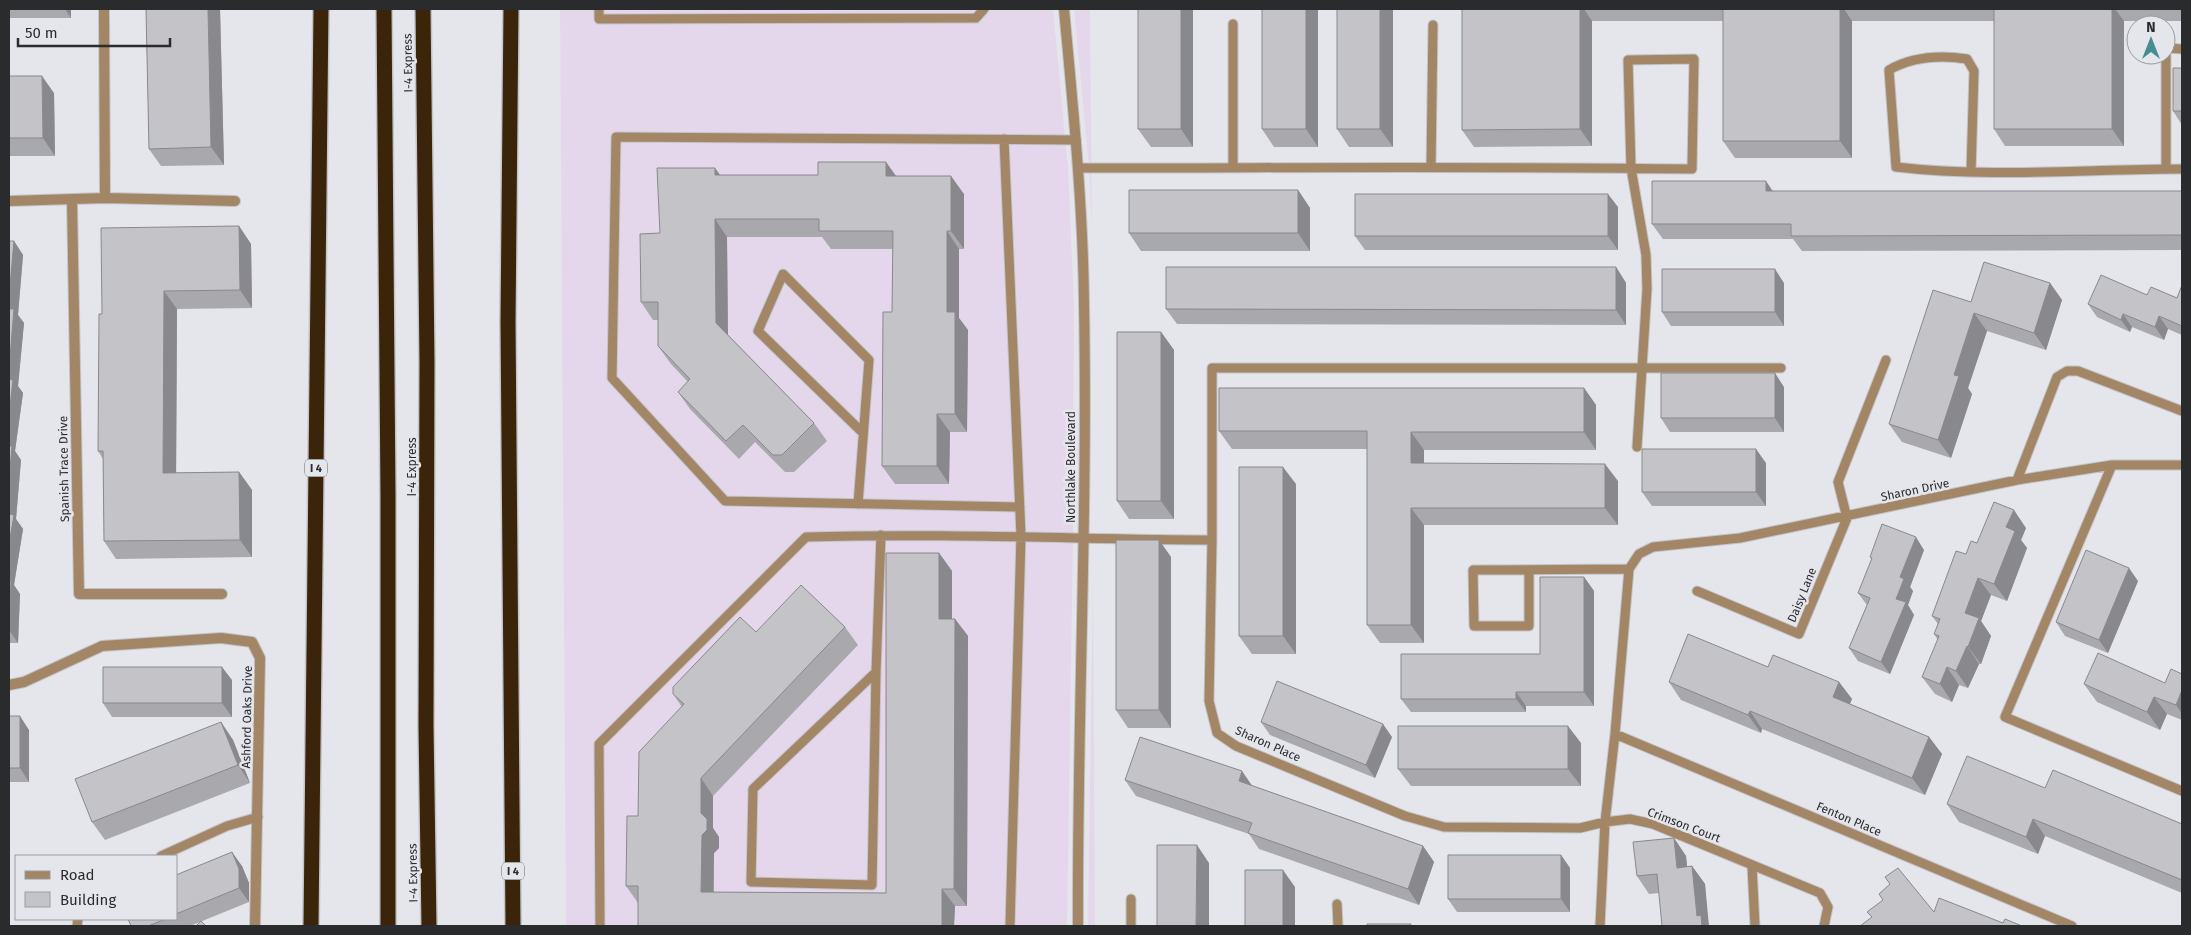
<svg xmlns="http://www.w3.org/2000/svg" width="2191" height="935" font-family="'Fira Sans',sans-serif">
<rect width="100%" height="100%" fill="#e5e6ec"/>
<path fill="#e5d7eb" d="M 560,9 L 1053,9 L 1068,168 L 1074,303 L 1073,539 L 1067,926 L 566,926 Z
M 1074,9 L 1090,9 L 1092,234 L 1089,167 Z
M 1093,576 L 1095,926 L 1088,926 L 1088,922 Z"/>
<g fill="none" stroke-linecap="round" stroke-linejoin="round">
<defs>
<path id="lane" d="M 599,9 L 599,19 L 976,18 L 984,9
M 1233,24 L 1233,168
M 2166,48 L 2182,49
M 2166,55 L 2166,169
M 1004,139 L 1021,536 L 1010,926
M 1431,167 L 1433,25
M 1078,168 C 1283,168 1487,166 1692,169 L 1694,59 L 1628,60 L 1631,168 L 1646,255 L 1647,289 L 1637,447
M 1971,172 L 1974,71 L 1967,59 C 1940,55 1912,57 1889,70 L 1896,167 C 1989,178 2089,169 2182,169
M 1781,368 L 1212,368 L 1212,540 L 1209,701 L 1217,733 L 1236,746 L 1405,816 L 1444,827 L 1580,828 L 1605,822 L 1630,819 L 1653,824 L 1820,893 L 1828,907 L 1824,926
M 2112,465 L 2005,717 L 2182,791
M 2017,480 L 2057,377 L 2067,371 L 2078,371 L 2182,411
M 858,504 L 869,360 L 783,274 L 758,331 L 863,433
M 1020,507 L 725,501 L 612,378 L 616,137 L 1076,140
M 1529,570 L 1529,626 L 1474,626 L 1473,570 L 1629,569
M 1697,591 L 1799,634 L 1847,518 L 1838,482 L 1886,360
M 876,672 L 753,789 L 751,882 L 872,885 L 876,672 L 881,535
M 1615,734 L 2072,926
M 161,856 L 227,826 L 258,817
M 1752,866 L 1755,926
M 1131,899 L 1131,926
M 1337,904 L 1338,926
M 77,926 L 78,919
M 600,926 L 599,744 L 806,537 C 941,533 1076,539 1212,540
M 1600,926 L 1605,822 L 1615,734 L 1629,569 L 1639,554 L 1653,547 L 1740,538 L 2017,480 L 2112,465 L 2182,465"/>
<path id="street" d="M 104,9 L 105,198
M 1064,9 C 1073,107 1083,205 1084,303 C 1088,511 1077,719 1078,926
M 72,200 L 79,594 L 222,594
M 9,201 L 105,198 L 235,201
M 9,685 L 24,682 L 102,646 L 221,638 L 252,642 L 260,658 L 255,926"/>
<path id="highway" d="M 384,9 L 388,494 L 388,926
M 423,9 L 427,362 L 426,726 L 429,926
M 511,9 L 508,322 L 513,926
M 311,926 L 321,9"/>
</defs>
<use href="#lane" stroke="#c3c4ca" stroke-width="11"/>
<use href="#street" stroke="#c3c4ca" stroke-width="12"/>
<use href="#highway" stroke="#c3c4ca" stroke-width="18"/>
<use href="#lane" stroke="#a28665" stroke-width="9"/>
<use href="#street" stroke="#a28665" stroke-width="10"/>
<use href="#highway" stroke="#3a250a" stroke-width="15"/>
</g>
<path fill="#a9a8ac" d="M 9,9 L 71,9 L 71,18 L 9,18 Z
M 146,9 L 220,9 L 224,165 L 161,166 L 149,149 Z
M 1193,9 L 1193,147 L 1151,147 L 1138,129 Z
M 1318,9 L 1318,147 L 1274,147 L 1262,129 Z
M 1393,9 L 1393,147 L 1349,147 L 1337,129 Z
M 1462,9 L 2182,9 L 2182,21 L 2124,21 L 2124,146 L 2005,146 L 1994,129 L 1994,21 L 1852,21 L 1852,158 L 1735,158 L 1723,141 L 1723,21 L 1592,21 L 1592,146 L 1474,147 L 1462,130 Z
M 2182,68 L 2182,125 L 2173,111 Z
M 9,76 L 54,93 L 55,156 L 9,156 Z
M 886,162 L 896,176 L 964,194 L 964,249 L 959,249 L 959,318 L 968,330 L 967,432 L 950,432 L 949,484 L 895,484 L 882,466 L 892,312 L 893,249 L 831,249 L 822,237 L 727,237 L 728,335 L 814,423 L 827,441 L 794,472 L 785,472 L 755,442 L 739,459 L 690,409 L 678,392 L 688,382 L 671,364 L 658,346 L 658,320 L 653,320 L 641,302 L 660,233 L 715,168 L 720,175 L 818,175 Z
M 1298,190 L 1310,208 L 1310,251 L 1141,251 L 1129,233 Z
M 1773,191 L 2182,191 L 2182,250 L 1802,251 L 1793,239 L 1663,239 L 1652,224 Z
M 1618,207 L 1618,250 L 1365,250 L 1355,236 Z
M 239,226 L 251,244 L 252,308 L 177,309 L 176,473 L 239,472 L 252,490 L 252,557 L 116,559 L 104,541 L 103,459 L 98,451 L 102,314 Z
M 9,241 L 14,241 L 23,255 L 18,315 L 24,323 L 18,386 L 23,393 L 15,451 L 21,460 L 16,519 L 23,529 L 14,585 L 20,594 L 18,643 L 9,643 Z
M 1616,267 L 1626,283 L 1626,325 L 1177,324 L 1166,309 Z
M 1784,283 L 1784,326 L 1671,326 L 1662,312 Z
M 2050,283 L 2062,300 L 2046,350 L 1987,331 L 1968,388 L 1972,394 L 1951,458 L 1902,442 L 1889,424 L 1971,302 Z
M 2182,285 L 2182,335 L 2168,329 L 2164,340 L 2132,327 L 2130,332 L 2097,317 L 2088,304 L 2147,295 L 2177,298 Z
M 1161,332 L 1174,350 L 1174,519 L 1129,519 L 1117,501 Z
M 1784,387 L 1784,432 L 1670,432 L 1661,418 Z
M 1584,388 L 1596,405 L 1596,450 L 1424,450 L 1424,463 L 1618,481 L 1618,525 L 1424,525 L 1424,643 L 1380,643 L 1367,625 L 1367,449 L 1232,449 L 1219,431 Z
M 1766,463 L 1766,506 L 1652,506 L 1642,492 Z
M 1296,484 L 1296,654 L 1252,654 L 1239,636 Z
M 2026,528 L 2021,540 L 2027,548 L 2007,601 L 1991,595 L 1981,621 L 1991,636 L 1981,664 L 1979,664 L 1968,688 L 1959,685 L 1952,702 L 1935,694 L 1922,677 L 1938,640 L 1934,634 L 1938,624 L 1932,616 L 1977,543 Z
M 1159,540 L 1171,557 L 1171,728 L 1128,728 L 1116,710 Z
M 1924,550 L 1910,587 L 1913,591 L 1908,605 L 1914,615 L 1890,674 L 1858,661 L 1849,648 L 1867,605 L 1858,593 L 1872,560 L 1870,557 Z
M 939,553 L 952,571 L 952,619 L 955,619 L 968,636 L 967,906 L 955,906 L 954,926 L 638,926 L 638,903 L 626,886 L 638,816 L 682,707 L 673,694 L 756,632 L 845,627 L 858,645 L 713,796 L 713,828 L 719,837 L 719,848 L 714,853 L 714,892 L 886,893 Z
M 1584,577 L 1594,591 L 1594,706 L 1526,706 L 1526,712 L 1411,712 L 1401,699 L 1540,654 Z
M 2138,581 L 2108,653 L 2065,636 L 2056,622 Z
M 1768,667 L 1839,682 L 1852,699 L 1850,704 L 1929,737 L 1942,754 L 1925,795 L 1762,729 L 1761,733 L 1681,700 L 1669,682 Z
M 2182,674 L 2182,720 L 2167,714 L 2160,730 L 2097,702 L 2084,684 L 2165,683 Z
M 232,680 L 232,717 L 112,717 L 103,703 Z
M 9,716 L 29,730 L 29,782 L 9,782 Z
M 221,722 L 233,740 L 250,783 L 105,840 L 92,822 Z
M 1261,722 L 1392,737 L 1375,778 L 1270,735 Z
M 1581,743 L 1581,786 L 1411,786 L 1398,769 Z
M 1125,780 L 1253,786 L 1423,846 L 1434,862 L 1419,905 L 1259,849 L 1249,834 L 1136,796 Z
M 2045,788 L 2182,824 L 2182,893 L 2045,836 L 2038,854 L 1959,822 L 1947,804 Z
M 1674,838 L 1686,856 L 1687,867 L 1692,866 L 1705,884 L 1708,925 L 1659,893 L 1649,894 L 1637,876 Z
M 1561,855 L 1570,868 L 1570,912 L 1457,912 L 1448,899 Z
M 242,866 L 249,883 L 249,902 L 190,926 L 131,926 L 128,919 L 176,919 L 176,875 Z"/>
<path fill="#89888c" d="M 65,9 L 71,9 L 71,18 Z
M 208,9 L 220,9 L 224,165 L 211,147 Z
M 1181,9 L 1193,9 L 1193,147 L 1181,129 Z
M 1306,9 L 1318,9 L 1318,147 L 1306,129 Z
M 1380,9 L 1393,9 L 1393,147 L 1380,129 Z
M 1580,9 L 1584,9 L 1592,21 L 1592,146 L 1580,129 Z
M 1840,9 L 1844,9 L 1852,21 L 1852,158 L 1840,141 Z
M 2112,9 L 2115,9 L 2124,21 L 2124,146 L 2112,129 Z
M 42,76 L 54,93 L 55,156 L 43,138 Z
M 886,162 L 898,179 L 886,176 Z
M 715,168 L 727,185 L 715,175 Z
M 951,176 L 964,194 L 964,249 L 951,231 Z
M 1766,181 L 1776,196 L 1766,191 Z
M 1298,190 L 1310,208 L 1310,251 L 1298,233 Z
M 1608,194 L 1618,207 L 1618,250 L 1608,236 Z
M 715,219 L 727,237 L 728,340 L 716,323 Z
M 239,226 L 251,244 L 252,308 L 240,290 Z
M 947,231 L 959,249 L 959,318 L 968,330 L 967,432 L 955,414 L 947,312 Z
M 14,241 L 23,255 L 18,315 L 24,323 L 18,386 L 23,393 L 15,451 L 21,460 L 16,519 L 23,529 L 14,585 L 20,594 L 18,643 L 9,630 L 9,297 Z
M 1616,267 L 1626,283 L 1626,325 L 1616,310 Z
M 1775,269 L 1784,283 L 1784,326 L 1775,312 Z
M 2050,283 L 2062,300 L 2046,350 L 2034,333 Z
M 164,291 L 177,309 L 176,491 L 163,473 Z
M 1974,313 L 1987,331 L 1968,388 L 1972,394 L 1951,458 L 1938,440 L 1954,375 Z
M 2123,314 L 2132,327 L 2130,332 L 2121,320 Z
M 2159,316 L 2168,329 L 2164,340 L 2155,327 Z
M 1161,332 L 1174,350 L 1174,519 L 1161,501 Z
M 1775,373 L 1784,387 L 1784,432 L 1775,418 Z
M 1584,388 L 1596,405 L 1596,450 L 1584,432 Z
M 937,414 L 950,432 L 949,484 L 937,466 Z
M 1411,432 L 1424,450 L 1424,481 L 1411,463 Z
M 1756,449 L 1766,463 L 1766,506 L 1756,492 Z
M 1605,464 L 1618,481 L 1618,525 L 1605,508 Z
M 1283,467 L 1296,484 L 1296,654 L 1283,636 Z
M 239,472 L 252,490 L 252,557 L 240,540 Z
M 1411,508 L 1424,525 L 1424,643 L 1411,625 Z
M 2014,510 L 2026,528 L 2021,540 L 2027,548 L 2007,601 L 1994,584 L 2006,527 Z
M 1916,537 L 1924,550 L 1910,587 L 1913,591 L 1908,605 L 1914,615 L 1890,674 L 1881,662 L 1896,599 L 1900,577 Z
M 1159,540 L 1171,557 L 1171,728 L 1159,710 Z
M 939,553 L 952,571 L 952,636 L 939,619 Z
M 2129,568 L 2138,581 L 2108,653 L 2099,640 Z
M 1584,577 L 1594,591 L 1594,706 L 1584,692 Z
M 1978,578 L 1991,595 L 1981,621 L 1991,636 L 1981,664 L 1968,647 L 1965,613 Z
M 955,619 L 968,636 L 967,906 L 954,889 Z
M 1967,646 L 1979,664 L 1968,688 L 1956,671 Z
M 222,667 L 232,680 L 232,717 L 222,703 Z
M 1947,667 L 1959,685 L 1952,702 L 1940,684 Z
M 1839,682 L 1852,699 L 1845,715 L 1833,697 Z
M 2182,690 L 2182,714 L 2176,705 Z
M 1516,692 L 1526,706 L 1526,712 L 1516,699 Z
M 2154,697 L 2167,714 L 2160,730 L 2147,712 Z
M 1750,711 L 1762,729 L 1761,733 L 1748,715 Z
M 20,716 L 29,730 L 29,782 L 20,768 Z
M 221,722 L 233,740 L 250,783 L 238,765 Z
M 1383,724 L 1392,737 L 1375,778 L 1366,765 Z
M 1568,726 L 1581,743 L 1581,786 L 1568,769 Z
M 1929,737 L 1942,754 L 1925,795 L 1912,778 Z
M 1242,771 L 1253,787 L 1239,781 Z
M 701,778 L 713,796 L 713,828 L 719,837 L 719,848 L 714,853 L 713,910 L 701,892 Z
M 2033,819 L 2045,836 L 2038,854 L 2026,837 Z
M 1674,838 L 1686,856 L 1689,885 L 1677,868 Z
M 1197,845 L 1209,863 L 1209,926 L 1196,926 Z
M 1423,846 L 1434,862 L 1419,905 L 1408,889 Z
M 232,852 L 242,866 L 249,883 L 249,902 L 239,888 Z
M 1561,855 L 1570,868 L 1570,912 L 1561,899 Z
M 1692,866 L 1705,884 L 1709,926 L 1702,926 L 1697,916 Z
M 1283,870 L 1295,887 L 1295,926 L 1283,926 Z
M 942,889 L 955,906 L 954,926 L 942,926 Z"/>
<path fill="#c4c3c8" stroke="#89888c" d="M 146,9 L 208,9 L 211,147 L 149,149 Z
M 1138,9 L 1181,9 L 1181,129 L 1138,129 Z
M 1262,9 L 1306,9 L 1306,129 L 1262,129 Z
M 1337,9 L 1380,9 L 1380,129 L 1337,129 Z
M 1462,9 L 1580,9 L 1580,129 L 1462,130 Z
M 1723,9 L 1840,9 L 1840,141 L 1723,141 Z
M 1994,9 L 2112,9 L 2112,129 L 1994,129 Z
M 2173,68 L 2182,68 L 2182,111 L 2173,111 Z
M 9,76 L 42,76 L 43,138 L 9,138 Z
M 818,162 L 886,162 L 886,176 L 951,176 L 951,231 L 947,231 L 947,312 L 955,312 L 955,414 L 937,414 L 937,466 L 882,466 L 883,312 L 892,312 L 893,231 L 819,231 L 819,219 L 715,219 L 716,323 L 814,423 L 782,455 L 773,455 L 743,425 L 726,441 L 678,392 L 690,379 L 658,346 L 658,302 L 641,302 L 640,234 L 660,233 L 657,168 L 715,168 L 715,175 L 818,175 Z
M 1652,181 L 1766,181 L 1766,191 L 2182,191 L 2182,235 L 1791,236 L 1791,224 L 1652,224 Z
M 1129,190 L 1298,190 L 1298,233 L 1129,233 Z
M 1355,194 L 1608,194 L 1608,236 L 1355,236 Z
M 239,226 L 240,290 L 164,291 L 163,473 L 239,472 L 240,540 L 104,541 L 103,451 L 98,451 L 99,314 L 102,314 L 101,228 Z
M 9,241 L 14,241 L 9,297 Z
M 1984,262 L 2050,283 L 2034,333 L 1974,313 L 1954,375 L 1959,376 L 1938,440 L 1889,424 L 1933,290 L 1971,302 Z
M 1166,267 L 1616,267 L 1616,310 L 1166,309 Z
M 1662,269 L 1775,269 L 1775,312 L 1662,312 Z
M 2101,275 L 2147,295 L 2151,287 L 2177,298 L 2182,285 L 2182,326 L 2159,316 L 2155,327 L 2123,314 L 2121,320 L 2088,304 Z
M 9,309 L 14,309 L 9,369 Z
M 1117,332 L 1161,332 L 1161,501 L 1117,501 Z
M 1661,373 L 1775,373 L 1775,418 L 1661,418 Z
M 9,379 L 13,380 L 9,416 Z
M 1219,388 L 1584,388 L 1584,432 L 1411,432 L 1411,463 L 1605,464 L 1605,508 L 1411,508 L 1411,625 L 1367,625 L 1367,431 L 1219,431 Z
M 9,446 L 12,446 L 9,481 Z
M 1642,449 L 1756,449 L 1756,492 L 1642,492 Z
M 1239,467 L 1283,467 L 1283,636 L 1239,636 Z
M 1994,502 L 2014,510 L 2006,527 L 2015,531 L 1994,584 L 1978,578 L 1965,613 L 1979,618 L 1968,647 L 1967,646 L 1956,671 L 1947,667 L 1940,684 L 1922,677 L 1939,636 L 1934,634 L 1940,619 L 1932,616 L 1956,551 L 1966,554 L 1971,541 L 1977,543 Z
M 9,514 L 14,515 L 9,544 Z
M 1882,524 L 1916,537 L 1900,577 L 1904,579 L 1896,599 L 1906,602 L 1881,662 L 1849,648 L 1870,598 L 1858,593 L 1872,558 L 1870,557 Z
M 1116,540 L 1159,540 L 1159,710 L 1116,710 Z
M 2086,550 L 2129,568 L 2099,640 L 2056,622 Z
M 886,553 L 939,553 L 939,619 L 955,619 L 954,889 L 942,889 L 942,926 L 638,926 L 638,886 L 626,886 L 627,816 L 638,816 L 639,752 L 684,704 L 673,694 L 673,687 L 740,617 L 756,632 L 801,585 L 845,627 L 701,778 L 701,813 L 707,819 L 707,830 L 702,835 L 701,892 L 886,893 Z
M 1540,577 L 1584,577 L 1584,692 L 1516,692 L 1516,699 L 1401,699 L 1401,654 L 1540,654 Z
M 9,581 L 11,581 L 9,630 Z
M 1688,634 L 1768,667 L 1773,655 L 1839,682 L 1833,697 L 1929,737 L 1912,778 L 1750,711 L 1748,715 L 1669,682 Z
M 2098,653 L 2165,683 L 2171,669 L 2182,674 L 2182,690 L 2176,705 L 2154,697 L 2147,712 L 2084,684 Z
M 103,667 L 222,667 L 222,703 L 103,703 Z
M 1277,681 L 1383,724 L 1366,765 L 1261,722 Z
M 9,716 L 20,716 L 20,768 L 9,768 Z
M 221,722 L 238,765 L 92,822 L 75,779 Z
M 1398,726 L 1568,726 L 1568,769 L 1398,769 Z
M 1140,737 L 1242,771 L 1239,781 L 1423,846 L 1408,889 L 1248,833 L 1252,823 L 1125,780 Z
M 1967,756 L 2045,788 L 2053,770 L 2182,824 L 2182,880 L 2033,819 L 2026,837 L 1947,804 Z
M 1674,838 L 1677,868 L 1692,866 L 1697,916 L 1701,915 L 1702,926 L 1662,926 L 1657,874 L 1637,876 L 1633,842 Z
M 1157,845 L 1197,845 L 1196,926 L 1157,926 Z
M 232,852 L 239,869 L 239,888 L 176,914 L 176,875 Z
M 1448,855 L 1561,855 L 1561,899 L 1448,899 Z
M 1898,868 L 1934,912 L 1939,898 L 2003,923 L 2005,919 L 2022,926 L 1860,926 L 1872,917 L 1867,912 L 1883,900 L 1879,894 L 1890,884 L 1885,877 Z
M 1245,870 L 1283,870 L 1283,926 L 1245,926 Z
M 128,919 L 166,919 L 148,926 L 131,926 Z
M 201,921 L 206,926 L 196,926 Z
M 1367,924 L 1411,924 L 1411,926 L 1367,926 Z"/>
<g text-anchor="middle" dominant-baseline="central" stroke-width="5" stroke-linejoin="round" paint-order="stroke">
<g fill="#e5e6ec" stroke="#626366" stroke-width="1">
<rect x="305" y="459.5" width="22" height="17" rx="4"/>
<rect x="502" y="862.5" width="22" height="17" rx="4"/>
</g>
<g font-size="11" font-weight="bold" fill="#2a2b2d">
<text x="316" y="468">I 4</text>
<text x="513" y="871">I 4</text>
</g>
<g font-size="12" fill="#2a2b2d" stroke="#e5e6ec">
<text transform="translate(408 63) rotate(-91)">I-4 Express</text>
<text transform="translate(412 467) rotate(-90)">I-4 Express</text>
<text transform="translate(1071 467) rotate(-90)">Northlake Boulevard</text>
<text transform="translate(64 469) rotate(-91)">Spanish Trace Drive</text>
<text transform="translate(1915 490) rotate(-12)">Sharon Drive</text>
<text transform="translate(1802 595) rotate(-68)">Daisy Lane</text>
<text transform="translate(247 717) rotate(-89)">Ashford Oaks Drive</text>
<text transform="translate(1268 744) rotate(24)">Sharon Place</text>
<text transform="translate(1849 819) rotate(23)">Fenton Place</text>
<text transform="translate(1684 825) rotate(21)">Crimson Court</text>
<text transform="translate(413 873) rotate(-91)">I-4 Express</text>
</g>
</g>
<rect width="2191" height="935" fill="none" stroke="#2a2b2d" stroke-width="20"/>
<rect x="15" y="855" width="162" height="65" fill="#e5e6ec" stroke="#9a9ba0"/>
<rect x="25" y="871" width="25" height="8" fill="#a28665" stroke="#9a9ba0"/>
<text x="60" y="880" font-size="15" fill="#2a2b2d">Road</text>
<rect x="25" y="892" width="25" height="15" fill="#c4c3c8" stroke="#9a9ba0"/>
<text x="60" y="905" font-size="15" fill="#2a2b2d">Building</text>
<g transform="translate(2151 40)"><circle r="24" fill="#e5e6ec" stroke="#9a9ba0"/>
<path d="M0-4L9 19L0 12L-9 19Z" fill="#458d90"/>
<text y="-8" font-size="14" font-weight="bold" text-anchor="middle" fill="#2a2b2d">N</text>
</g>
<path d="M18 38v8h152v-8" fill="none" stroke="#2a2b2d" stroke-width="2.5"/>
<text x="25" y="38" font-size="15" fill="#2a2b2d" stroke="#e5e6ec" stroke-width="4" paint-order="stroke">50 m</text>
</svg>
